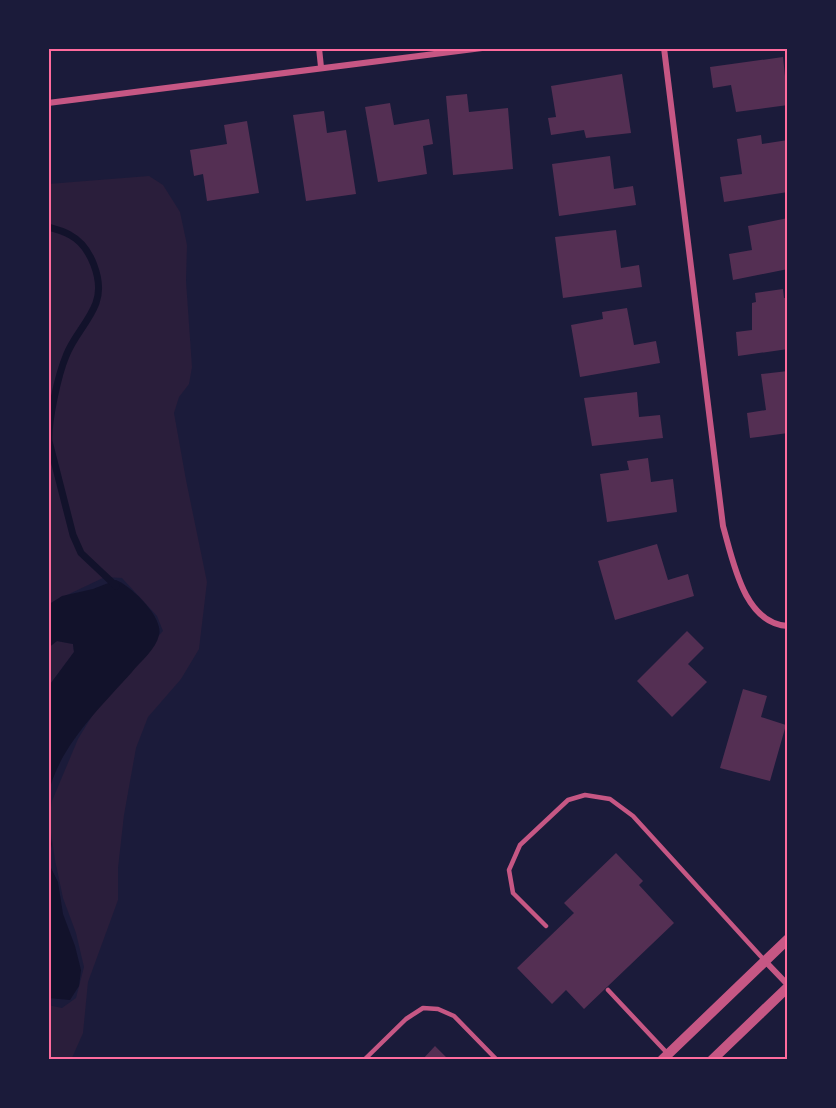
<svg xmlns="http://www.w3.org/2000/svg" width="836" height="1108" font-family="'Libre Baskerville',serif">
<rect width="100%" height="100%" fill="#1b1b3a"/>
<path fill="#2a1e3b" d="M 149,176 L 163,185 L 180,212 L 187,245 L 186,281 L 192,367 L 189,384 L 179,397 L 174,413 L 186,480 L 207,582 L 199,649 L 181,679 L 148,717 L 136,748 L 124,815 L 118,868 L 118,900 L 88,982 L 83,1033 L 71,1060 L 48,1060 L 48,1005 L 62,1008 L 76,998 L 84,967 L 76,933 L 63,898 L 55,860 L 49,819 L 52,801 L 78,739 L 108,690 L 163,631 L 157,616 L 122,578 L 105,577 L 48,604 L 48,184 Z
M 57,641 L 73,644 L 74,652 L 48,687 L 48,648 Z"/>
<path fill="#12122b" d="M 116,580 C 130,585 164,617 159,635 C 156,649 141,661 132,672 C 100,708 58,747 48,796 L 48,687 L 74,652 L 73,644 L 57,641 L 48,648 L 48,605 L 62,596 L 93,589 Z
M 48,825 L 52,844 L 50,852 L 51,868 L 58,882 L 63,914 L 75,946 L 81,970 L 79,986 L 70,1000 L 48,998 Z"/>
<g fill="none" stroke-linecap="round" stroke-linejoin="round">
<path stroke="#12122b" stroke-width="7" d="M 48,227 C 55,229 63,231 70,235 C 91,246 104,281 96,303 C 89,322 73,337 66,356 C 58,375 48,421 49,441 L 73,535 L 81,553 L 116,586"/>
</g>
<path fill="#542f53" d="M 783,57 L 788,105 L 736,112 L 731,85 L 713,88 L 710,67 Z
M 622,74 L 631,133 L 586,138 L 584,130 L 551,135 L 548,118 L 556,117 L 551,86 Z
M 467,94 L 469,112 L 508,108 L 513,169 L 453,175 L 446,96 Z
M 390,103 L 394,125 L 429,119 L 433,144 L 423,146 L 427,174 L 378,182 L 365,107 Z
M 324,111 L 327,133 L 346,130 L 356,194 L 306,201 L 293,115 Z
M 247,121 L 259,193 L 207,201 L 203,174 L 194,176 L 190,150 L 227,144 L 224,125 Z
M 761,135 L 762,144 L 788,140 L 788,192 L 724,202 L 720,177 L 742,174 L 737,139 Z
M 610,156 L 614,189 L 633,186 L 636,205 L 559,216 L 552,164 Z
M 788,218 L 788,269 L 733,280 L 729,254 L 752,250 L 748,226 Z
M 616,230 L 621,268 L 639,265 L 642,287 L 563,298 L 555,237 Z
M 783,289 L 784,298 L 788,298 L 788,349 L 738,356 L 736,332 L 752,330 L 752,303 L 756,302 L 755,293 Z
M 627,308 L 634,345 L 656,341 L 660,363 L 580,377 L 571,325 L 603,319 L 602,312 Z
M 788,371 L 788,433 L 750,438 L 747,413 L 766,410 L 761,374 Z
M 637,392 L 639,417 L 660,415 L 663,438 L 592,446 L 584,398 Z
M 648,458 L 651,482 L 673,479 L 677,512 L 607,522 L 600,474 L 629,470 L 627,461 Z
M 657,544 L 668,580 L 688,574 L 694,596 L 615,620 L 598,561 Z
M 687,631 L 704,648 L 688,664 L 707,682 L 672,717 L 637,681 Z
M 743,689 L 767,696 L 761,717 L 786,725 L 770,781 L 720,768 Z
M 616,853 L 643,881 L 639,885 L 674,923 L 584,1009 L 566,990 L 552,1004 L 517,968 L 574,913 L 564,903 Z
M 435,1046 L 449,1060 L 422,1060 Z"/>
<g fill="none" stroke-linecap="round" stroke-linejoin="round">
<path stroke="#c65784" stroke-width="4.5" d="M 546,926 L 513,893 L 509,870 L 520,845 L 568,800 L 585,795 L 610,799 L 633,816 L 765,961
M 608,990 L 668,1054
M 364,1060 L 406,1019 L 423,1008 L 438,1009 L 454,1016 L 497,1060"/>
<path stroke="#c65784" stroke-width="6" d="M 319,48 L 321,67
M 664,48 L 723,526 C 733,561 744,624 788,626
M 48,103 L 482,48
M 765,961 L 788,985"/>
<path stroke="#c65784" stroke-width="10" d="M 662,1060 L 788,939
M 712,1060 L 788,987"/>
</g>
<rect width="836" height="1108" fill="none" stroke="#1b1b3a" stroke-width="99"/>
<rect x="50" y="50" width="736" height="1008" fill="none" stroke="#ff6b9d" stroke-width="2"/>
</svg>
